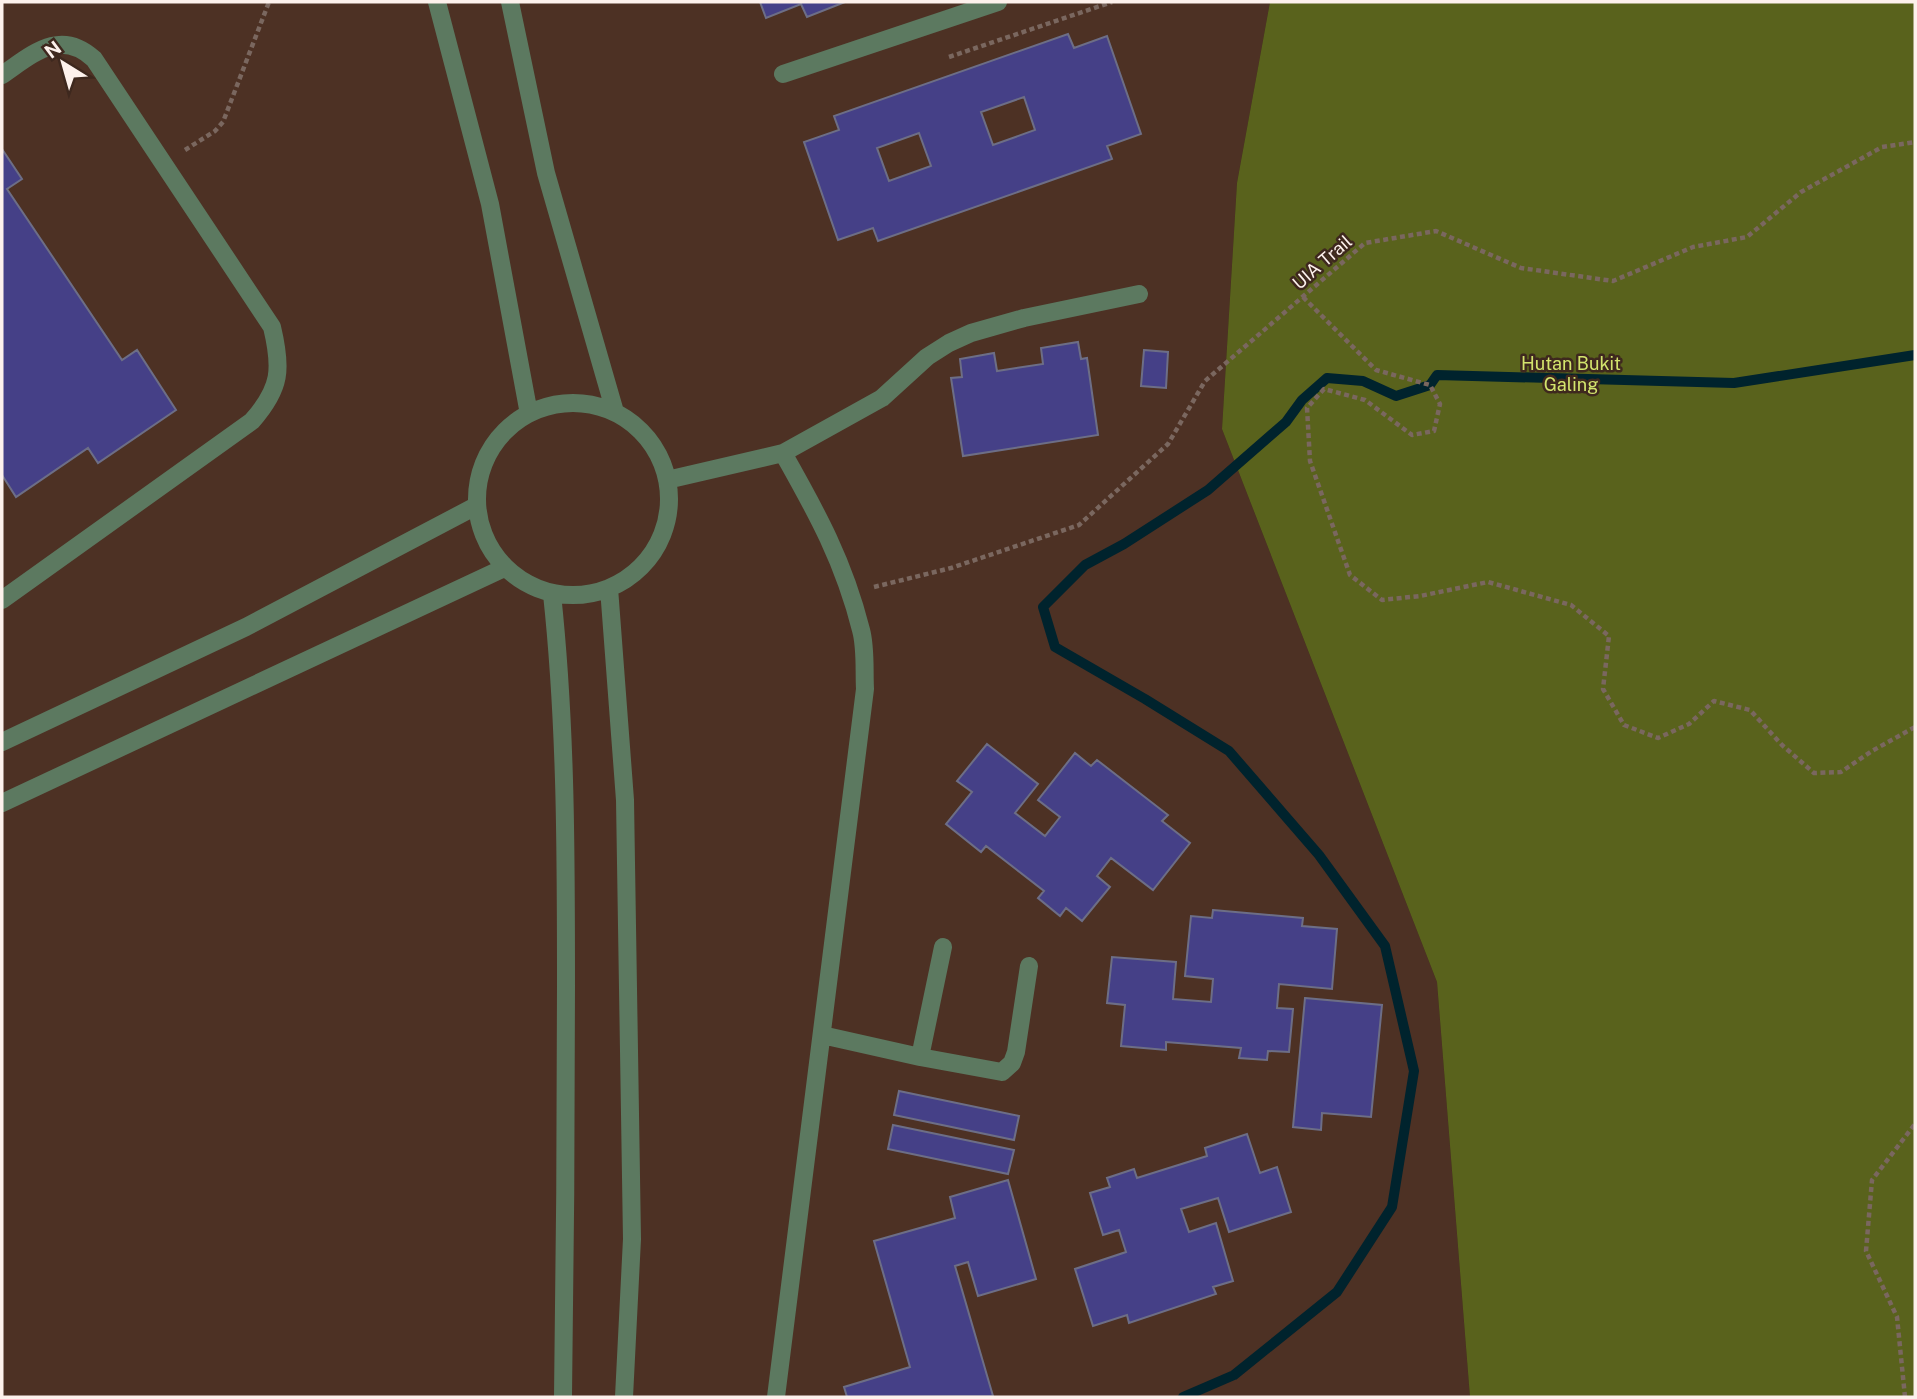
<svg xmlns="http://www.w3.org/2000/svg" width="1917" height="1399" font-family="'Public Sans',sans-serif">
<rect width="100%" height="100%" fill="#3e281e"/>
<path fill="#4d3124" d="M 2,2 L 1270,2 L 1237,183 L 1222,429 L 1437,982 L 1470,1397 L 2,1397 Z"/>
<path fill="#59621c" d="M 1270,2 L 1915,2 L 1915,1397 L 1470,1397 L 1437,982 L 1222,429 L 1237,183 Z"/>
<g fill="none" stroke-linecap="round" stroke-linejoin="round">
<path stroke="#00232d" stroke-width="10" d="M 1183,1397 L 1234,1375 L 1337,1292 L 1392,1207 L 1414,1071 L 1385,946 L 1319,855 L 1229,751 L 1145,699 L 1055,647 L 1043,607 L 1085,565 L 1124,544 L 1208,490 L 1286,422 L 1302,400 L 1327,378 L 1363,381 L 1396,396 L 1430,385 L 1437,375 L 1734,383 L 1915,355"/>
</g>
<path fill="#454087" stroke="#6d6e86" stroke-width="2" fill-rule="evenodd" d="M 760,2 L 845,2 L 807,17 L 801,4 L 766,18 Z
M 1068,34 L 1074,48 L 1107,36 L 1141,134 L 1107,146 L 1112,159 L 878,241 L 873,228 L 838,240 L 804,142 L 839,130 L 834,116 ZM 1024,97 L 1035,130 L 993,145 L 981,112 ZM 919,133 L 931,166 L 889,181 L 877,148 Z
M 2,149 L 22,179 L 7,189 L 122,360 L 137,350 L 176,410 L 98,463 L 88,448 L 16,497 L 2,475 Z
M 1078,342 L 1081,359 L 1087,358 L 1098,435 L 963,456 L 951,378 L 962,377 L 960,359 L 994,353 L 997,371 L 1043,364 L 1041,348 Z
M 1144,350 L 1168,352 L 1166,388 L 1141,386 Z
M 987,744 L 1038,784 L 1015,813 L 1045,836 L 1060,817 L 1038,800 L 1075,753 L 1091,766 L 1097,760 L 1168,815 L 1162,821 L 1190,843 L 1153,890 L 1111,858 L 1097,876 L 1110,887 L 1082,921 L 1066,908 L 1060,916 L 1038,898 L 1044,891 L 986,846 L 981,852 L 946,824 L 972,792 L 957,781 Z
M 1213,910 L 1303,918 L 1302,926 L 1337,929 L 1332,989 L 1279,984 L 1277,1008 L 1293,1009 L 1289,1052 L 1268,1051 L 1267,1060 L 1239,1058 L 1241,1048 L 1166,1042 L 1166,1050 L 1121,1046 L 1125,1005 L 1107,1003 L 1112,957 L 1176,962 L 1173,999 L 1211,1002 L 1213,979 L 1185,976 L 1191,916 L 1212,918 Z
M 1305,998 L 1382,1005 L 1371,1117 L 1322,1113 L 1321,1130 L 1293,1127 Z
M 899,1091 L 1019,1116 L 1014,1140 L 894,1115 Z
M 893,1125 L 1014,1150 L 1008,1174 L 888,1149 Z
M 1247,1134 L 1260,1173 L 1277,1167 L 1291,1212 L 1229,1232 L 1218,1198 L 1181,1209 L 1189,1232 L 1216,1223 L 1233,1281 L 1213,1287 L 1216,1294 L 1129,1323 L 1127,1315 L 1093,1326 L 1075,1269 L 1126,1252 L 1119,1230 L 1103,1235 L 1090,1193 L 1110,1187 L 1107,1178 L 1134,1169 L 1137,1178 L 1207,1156 L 1205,1148 Z
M 1008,1180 L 1036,1279 L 978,1296 L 968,1262 L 955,1266 L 993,1396 L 847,1397 L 844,1387 L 910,1367 L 874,1241 L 955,1218 L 950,1197 Z"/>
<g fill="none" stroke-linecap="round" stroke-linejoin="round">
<path stroke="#7a675f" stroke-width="4.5" stroke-dasharray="5 3.5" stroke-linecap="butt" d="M 949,57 L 1112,2
M 185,150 L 215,131 L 223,122 L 269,2
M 1303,297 L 1376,370 L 1430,385 L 1440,404 L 1434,431 L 1412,435 L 1365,400 L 1324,389 L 1307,408 L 1310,461 L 1350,575 L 1382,600 L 1420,596 L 1488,582 L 1571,605 L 1609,636 L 1603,689 L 1624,725 L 1658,738 L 1689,724 L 1714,701 L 1750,710 L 1782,745 L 1814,773 L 1841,772 L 1872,751 L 1915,727
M 874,587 L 951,568 L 1079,525 L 1168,444 L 1205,381 L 1365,243 L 1436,231 L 1521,268 L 1613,281 L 1693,247 L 1747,237 L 1801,192 L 1882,147 L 1915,142
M 1905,1397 L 1897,1317 L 1866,1251 L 1872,1180 L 1915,1124"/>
<path stroke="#5c7960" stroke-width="18" d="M 437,2 L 490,204 L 529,414
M 510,2 L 546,173 L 615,412
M 783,74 L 998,2
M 2,75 C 33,54 60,28 94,59 L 272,327 C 282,369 281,388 252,421 L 2,600
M477 499a96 96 0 1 1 192 0a96 96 0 1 1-192 0Z
M 667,480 L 783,453 L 882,398 L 927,357 L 949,343 L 971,333 L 1024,318 L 1139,294
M 609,588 L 625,800 L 632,1239 L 624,1397
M 552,594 C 566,724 566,854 566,985 C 566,1122 565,1260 563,1397
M 2,742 L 246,627 L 476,506
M 2,803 L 504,568
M 822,1035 L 920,1057 L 1002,1072 L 1012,1063 L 1016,1052 L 1029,966
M 920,1057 L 943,947
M 776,1397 L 865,689 C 864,670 866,648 861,630 C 844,562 817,513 783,453"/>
</g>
<g text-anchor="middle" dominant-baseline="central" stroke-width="5" stroke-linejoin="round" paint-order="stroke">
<g font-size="18" fill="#fdf1ec" stroke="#3e281e">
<text transform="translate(1322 262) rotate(-41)">UIA Trail</text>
</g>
<g font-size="18" fill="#d3e46d" stroke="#3e281e">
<text x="1571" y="363">Hutan Bukit<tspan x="1571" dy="21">Galing</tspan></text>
</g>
</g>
<rect width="1917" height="1399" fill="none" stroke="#fdf1ec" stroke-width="7"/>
<g transform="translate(63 63) rotate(323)" stroke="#3e281e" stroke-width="5" paint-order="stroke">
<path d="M0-5L12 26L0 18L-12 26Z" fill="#fdf1ec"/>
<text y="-10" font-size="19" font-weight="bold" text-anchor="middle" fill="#fdf1ec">N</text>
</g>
</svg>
